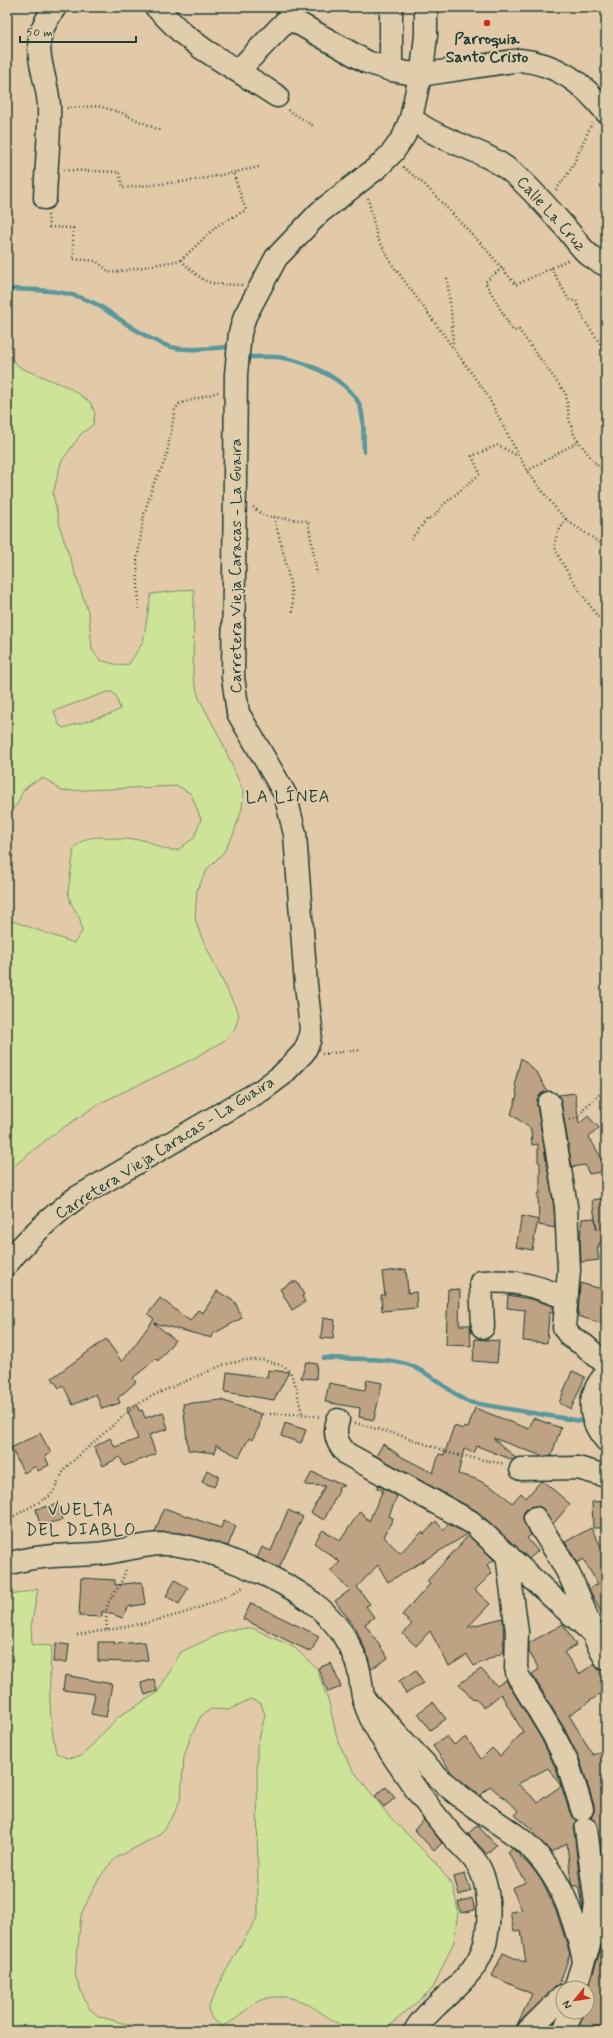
<svg xmlns="http://www.w3.org/2000/svg" width="613" height="2038" font-family="Mynerve,sans-serif">
<rect width="100%" height="100%" fill="#e2caa8"/>
<filter id="ink" filterUnits="userSpaceOnUse"><feTurbulence type="fractalNoise" baseFrequency=".025" numOctaves="2"/><feDisplacementMap in="SourceGraphic" scale="8" xChannelSelector="R" yChannelSelector="G"/><feConvolveMatrix kernelMatrix="1 2 1 2 8 2 1 2 1" color-interpolation-filters="sRGB"/></filter>
<g filter="url(#ink)">
<path fill="#cde398" stroke="#769066" fill-rule="evenodd" d="M 7,166 L 12,203 L 7,254 Z
M 7,355 L 21,368 L 70,388 L 90,402 L 95,413 L 93,425 L 81,434 L 61,462 L 53,494 L 61,531 L 89,615 L 92,650 L 100,660 L 118,665 L 129,664 L 143,642 L 151,594 L 194,589 L 193,677 L 199,698 L 222,742 L 243,791 L 242,809 L 233,835 L 223,853 L 208,868 L 197,890 L 195,918 L 200,934 L 239,1015 L 235,1028 L 225,1040 L 189,1061 L 100,1103 L 51,1136 L 7,1172 L 7,919 L 74,943 L 82,932 L 80,919 L 71,903 L 68,892 L 74,849 C 86,832 104,838 122,839 C 129,840 137,839 143,840 C 157,844 160,851 178,850 L 194,838 L 201,819 L 191,794 L 178,786 L 61,791 L 51,782 L 42,778 C 36,781 29,784 25,789 C 17,797 22,806 7,811 ZM 107,692 L 112,692 L 116,696 L 120,709 L 111,714 L 63,728 L 59,725 L 54,711 Z
M 38,1589 L 31,1627 L 32,1645 L 52,1646 C 48,1681 49,1718 56,1753 L 67,1758 L 82,1756 L 118,1717 L 157,1693 L 181,1652 L 228,1630 L 252,1628 L 295,1648 L 317,1669 L 329,1703 L 338,1742 L 353,1770 L 389,1816 L 434,1861 L 453,1886 L 458,1911 L 454,1941 L 433,1988 L 384,2031 C 375,2031 360,2034 351,2030 C 321,2018 305,1991 268,1998 C 249,2001 240,2021 222,2026 L 212,2019 L 208,2009 L 223,1976 L 258,1916 L 257,1747 L 265,1715 L 261,1703 L 250,1699 L 229,1710 L 211,1709 L 201,1716 L 190,1738 L 184,1757 L 181,1798 L 173,1816 L 159,1835 L 116,1858 L 108,1866 L 95,1885 L 81,1915 L 75,1976 L 85,2000 L 90,2009 L 98,2016 L 132,2026 L 139,2031 L 7,2031 L 7,1596 Z"/>
<g fill="none" stroke-linecap="round" stroke-linejoin="round">
<path stroke="#5a969b" stroke-width="4.5" d="M 7,289 C 38,290 67,289 96,304 C 117,316 153,345 176,348 C 192,351 211,348 228,347
M 250,357 C 261,357 274,356 284,358 C 308,362 351,382 360,406 C 365,420 363,438 364,452
M 324,1358 C 348,1359 390,1357 412,1366 C 422,1371 434,1378 443,1385 C 452,1391 458,1397 468,1402 L 586,1422"/>
</g>
<path fill="#bea284" stroke="#1f3d34" fill-rule="evenodd" d="M 521,1058 L 538,1074 L 547,1091 L 541,1094 L 537,1099 L 537,1105 L 554,1207 L 555,1228 L 539,1225 L 538,1193 L 540,1193 L 540,1163 L 538,1162 L 538,1144 L 532,1145 L 531,1129 L 511,1114 L 517,1095 L 515,1082 Z
M 575,1093 L 579,1124 L 588,1116 L 599,1128 L 589,1137 L 606,1166 L 606,1171 L 589,1174 L 585,1165 L 572,1167 L 561,1101 L 559,1095 Z
M 606,1198 L 606,1242 L 599,1243 L 599,1247 L 597,1247 L 599,1260 L 581,1262 L 580,1239 L 582,1219 L 595,1218 L 597,1230 L 592,1200 Z
M 522,1216 L 538,1220 L 532,1250 L 516,1247 Z
M 406,1269 L 408,1293 L 416,1292 L 417,1308 L 382,1311 L 381,1295 L 385,1295 L 382,1272 Z
M 292,1282 L 297,1282 L 304,1295 L 302,1296 L 305,1302 L 292,1310 L 280,1289 Z
M 580,1283 L 606,1290 L 606,1325 L 578,1316 Z
M 448,1289 L 460,1290 L 459,1325 L 470,1325 L 471,1346 L 446,1345 Z
M 217,1291 L 235,1302 L 242,1318 L 213,1334 L 212,1338 L 154,1323 L 175,1340 L 158,1361 L 156,1359 L 133,1378 L 136,1382 L 118,1398 L 120,1403 L 102,1409 L 96,1394 L 73,1405 L 63,1385 L 59,1388 L 52,1378 L 106,1339 L 122,1362 L 154,1319 L 148,1314 L 160,1298 L 190,1321 L 198,1310 L 203,1313 Z
M 508,1295 L 531,1299 L 553,1306 L 553,1313 L 549,1313 L 547,1343 L 523,1341 L 525,1310 L 507,1308 Z
M 323,1318 L 335,1320 L 333,1339 L 321,1338 Z
M 475,1339 L 499,1341 L 497,1363 L 473,1361 Z
M 306,1362 L 317,1364 L 316,1379 L 301,1378 Z
M 268,1370 L 289,1372 L 274,1400 L 225,1392 L 227,1372 L 267,1378 Z
M 572,1371 L 585,1377 L 571,1409 L 559,1403 Z
M 367,1380 L 382,1383 L 374,1420 L 359,1417 L 360,1408 L 325,1402 L 329,1383 L 365,1390 Z
M 221,1400 L 261,1414 L 259,1427 L 252,1440 L 249,1438 L 239,1457 L 216,1445 L 215,1453 L 188,1450 L 183,1404 Z
M 137,1404 L 139,1411 L 142,1410 L 145,1418 L 163,1412 L 168,1429 L 149,1435 L 156,1454 L 124,1466 L 120,1457 L 103,1466 L 94,1447 L 110,1438 L 115,1447 L 138,1439 L 127,1408 Z
M 475,1408 L 529,1429 L 533,1418 L 561,1428 L 551,1456 L 542,1456 L 493,1438 L 516,1458 L 513,1460 L 477,1446 L 474,1453 L 464,1449 L 458,1474 L 476,1479 L 499,1491 L 512,1503 L 521,1493 L 526,1498 L 541,1481 L 543,1481 L 570,1504 L 553,1524 L 541,1507 L 534,1506 L 529,1507 L 524,1512 L 523,1519 L 531,1535 L 527,1538 L 538,1551 L 529,1559 L 477,1511 L 376,1456 L 383,1444 L 402,1457 L 433,1473 L 439,1454 L 444,1455 L 454,1426 L 463,1429 L 464,1427 L 468,1428 Z
M 285,1423 L 306,1430 L 301,1443 L 281,1436 Z
M 40,1433 L 51,1453 L 45,1456 L 49,1465 L 38,1471 L 36,1466 L 24,1473 L 11,1448 Z
M 207,1470 L 219,1476 L 214,1487 L 202,1482 Z
M 312,1472 L 345,1486 L 338,1487 L 339,1491 L 324,1520 L 311,1513 L 325,1486 L 305,1485 Z
M 378,1485 L 397,1496 L 389,1516 L 393,1518 L 384,1537 L 400,1553 L 422,1532 L 424,1534 L 436,1521 L 443,1530 L 448,1524 L 468,1534 L 388,1582 L 378,1565 L 357,1587 L 370,1604 L 366,1606 L 374,1617 L 365,1624 L 388,1658 L 371,1669 L 367,1653 L 353,1624 L 335,1601 L 350,1590 L 330,1571 L 340,1562 L 314,1543 L 323,1530 L 340,1541 L 360,1511 L 369,1521 L 383,1490 L 377,1488 Z
M 606,1501 L 606,1528 L 593,1528 L 592,1502 Z
M 58,1504 L 62,1520 L 40,1525 L 36,1509 Z
M 164,1508 L 221,1528 L 224,1520 L 236,1526 L 228,1546 L 182,1533 L 155,1532 Z
M 288,1510 L 303,1517 L 279,1568 L 257,1558 L 262,1547 L 271,1551 Z
M 591,1528 L 606,1555 L 606,1622 L 589,1589 L 598,1584 L 583,1559 L 577,1563 L 565,1542 Z
M 469,1535 L 494,1560 L 487,1565 L 492,1573 L 475,1590 L 490,1604 L 468,1627 L 503,1618 L 504,1652 L 474,1666 L 467,1655 L 449,1666 L 430,1631 L 416,1646 L 403,1634 L 412,1624 L 402,1615 L 430,1584 L 427,1581 Z
M 81,1578 L 115,1580 L 115,1585 L 142,1582 L 145,1604 L 127,1607 L 123,1618 L 102,1611 L 102,1617 L 79,1616 Z
M 175,1580 L 188,1588 L 179,1604 L 166,1596 Z
M 251,1603 L 319,1636 L 311,1652 L 243,1619 Z
M 563,1624 L 576,1645 L 564,1652 L 579,1674 L 594,1664 L 606,1680 L 606,1690 L 569,1715 L 593,1755 L 606,1748 L 606,1884 L 598,1827 L 596,1822 L 591,1818 L 594,1812 L 594,1805 L 580,1760 L 564,1728 L 532,1674 L 539,1669 L 529,1652 L 529,1643 Z
M 98,1642 L 115,1642 L 114,1644 L 145,1642 L 148,1660 L 130,1662 L 98,1661 Z
M 56,1643 L 69,1645 L 67,1662 L 53,1662 Z
M 331,1663 L 341,1687 L 328,1692 L 318,1668 Z
M 481,1669 L 497,1686 L 506,1680 L 542,1740 L 556,1769 L 570,1813 L 577,1820 L 574,1831 L 583,1910 L 578,1886 L 573,1886 L 571,1883 L 567,1843 L 551,1852 L 533,1834 L 535,1832 L 515,1815 L 519,1811 L 490,1786 L 480,1796 L 473,1790 L 452,1773 L 433,1746 L 447,1736 L 454,1745 L 466,1737 L 481,1759 L 492,1748 L 500,1756 L 523,1732 L 501,1694 L 484,1708 L 475,1698 L 473,1700 L 459,1684 ZM 548,1768 L 561,1786 L 538,1802 L 518,1784 Z
M 416,1670 L 423,1683 L 406,1694 L 399,1681 Z
M 65,1675 L 112,1684 L 106,1717 L 91,1714 L 95,1694 L 63,1690 Z
M 154,1679 L 157,1691 L 145,1695 L 141,1683 Z
M 433,1702 L 446,1719 L 430,1730 L 418,1713 Z
M 386,1787 L 395,1798 L 384,1807 L 375,1796 Z
M 424,1820 L 442,1843 L 434,1851 L 414,1829 Z
M 477,1825 L 496,1845 L 487,1854 L 468,1834 Z
M 512,1848 L 534,1870 L 543,1883 L 557,1913 L 570,1954 L 559,1985 L 519,2022 L 516,2031 L 514,2031 L 532,1994 L 492,1976 L 503,1953 L 526,1963 L 521,1930 L 514,1931 L 510,1912 L 522,1910 L 512,1888 L 526,1882 L 508,1852 Z
M 465,1874 L 471,1891 L 459,1895 L 454,1877 Z
M 472,1898 L 475,1910 L 461,1913 L 458,1902 Z
M 606,1924 L 606,2026 L 579,2027 L 584,2012 L 587,2012 L 587,1992 L 604,1939 Z"/>
<g fill="none" stroke-linecap="round" stroke-linejoin="round">
<defs>
<path id="minor" d="M 156,7 L 182,33 L 203,49 L 277,96
M 391,70 L 391,7
M 238,71 L 289,18 L 367,62 L 391,70 L 420,75 L 520,60 C 558,64 583,83 606,112
M 411,118 C 441,143 483,148 513,173 C 532,189 548,208 564,226 C 580,244 583,255 606,265
M 45,198 C 46,167 50,137 49,106 C 48,83 36,59 40,37 C 42,26 49,16 55,7
M 549,1103 L 566,1206 L 569,1270 L 564,1328 L 571,1337 L 584,1345 L 606,1364
M 483,1327 L 481,1282 C 516,1280 534,1285 566,1298
M 606,1374 C 587,1395 587,1418 606,1440
M 338,1420 C 333,1434 337,1444 347,1454 L 471,1522
M 521,1469 L 578,1468 L 606,1476
M 535,1518 C 551,1544 568,1568 579,1597 C 588,1619 593,1639 606,1659
M 480,1530 L 564,1608 L 591,1631
M 507,1554 L 517,1632 L 516,1668 L 518,1676 L 553,1734 L 568,1764 L 582,1809
M 364,1700 C 394,1728 418,1760 449,1787 C 470,1806 495,1820 518,1837 C 558,1867 573,1913 584,1960
M 575,1988 L 592,1935 L 596,1904 L 586,1829
M 528,2031 L 563,1996
M 564,2031 L 572,2012"/>
<path id="major" d="M 7,1264 C 27,1238 50,1218 76,1198 L 262,1090 L 282,1075 L 304,1052 L 309,1041 L 311,1028 L 306,985 L 295,834 L 285,794 L 238,713 L 233,677 L 236,374 L 240,333 L 245,316 L 276,258 L 320,212 L 378,167 L 393,152 L 404,136 L 411,118 L 423,62 L 426,35 L 426,7
M 7,1564 C 35,1555 65,1556 94,1554 C 118,1553 140,1544 164,1544 C 200,1543 285,1580 313,1603 C 324,1611 334,1622 342,1633 C 348,1643 355,1655 358,1667 C 361,1677 361,1689 364,1700 C 370,1722 389,1750 402,1769 C 418,1793 436,1817 455,1839 C 464,1849 476,1858 481,1871 C 489,1889 490,1913 487,1933 C 484,1965 458,1985 436,2006 C 428,2014 420,2021 415,2031"/>
</defs>
<use href="#minor" stroke="#1f3d34" stroke-width="25"/>
<use href="#major" stroke="#1f3d34" stroke-width="25"/>
<path stroke="#1f3d34" stroke-width="2.5" stroke-dasharray="1 3" stroke-linecap="butt" d="M 67,108 L 98,106 L 122,113 L 161,131
M 288,110 L 315,127
M 403,167 L 424,184 L 485,248 L 516,285 L 568,260
M 64,170 L 119,172 L 123,188 L 197,180 L 259,167
M 556,190 L 571,169 L 592,123
M 368,198 L 377,237 L 392,264 L 486,393 L 527,471 L 557,510 L 569,522 L 606,547
M 48,215 L 49,227 L 73,228 L 73,259 L 96,261 L 111,273 L 181,260 L 218,225 L 246,210 L 233,173
M 181,260 C 206,285 207,284 242,285
M 502,268 L 485,282 L 513,331 L 519,330 L 566,394 L 569,419 L 574,435 L 594,462 L 606,474
M 551,268 L 569,300 L 576,301 L 585,321 L 606,352
M 447,278 L 452,320 L 453,345
M 527,471 L 579,441
M 253,507 L 264,516 L 308,521 L 317,574
M 274,517 C 282,549 292,580 293,614
M 566,519 C 562,526 555,535 555,544 C 555,559 595,613 606,627
M 411,539 L 428,518 L 432,519 L 444,504 L 480,474 L 472,456 L 498,445 L 518,456
M 139,609 L 137,561 L 144,514 L 153,485 L 166,459 L 175,410 L 179,404 L 218,392
M 322,1054 L 362,1050
M 570,1120 L 580,1117 L 583,1109 L 606,1089
M 262,1414 L 302,1414 L 321,1417
M 355,1423 L 403,1436 L 453,1454 L 505,1464
M 7,1520 L 50,1496 L 55,1489 L 65,1468 L 137,1404 L 156,1394 L 223,1365 L 244,1360 L 263,1360 L 284,1366 L 290,1372 L 295,1383 L 302,1414
M 107,1630 L 106,1612 L 109,1601 L 120,1585 L 127,1567
M 77,1635 C 126,1627 175,1620 220,1599 C 228,1595 238,1592 244,1586"/>
<use href="#minor" stroke="#e0cdab" stroke-width="22"/>
<use href="#major" stroke="#e0cdab" stroke-width="22"/>
</g>
</g>
<circle fill="#c8321e" stroke="#e0cdab" stroke-width="1.5" cx="487" cy="23" r="4"/>
<g text-anchor="middle" dominant-baseline="central" stroke-width="3.5" stroke-linejoin="round" paint-order="stroke">
<g font-size="16" font-weight="bold" fill="#1f3d34" stroke="#e0cdab">
<text x="487" y="39">Parroquia<tspan x="487" dy="18">Santo Cristo</tspan></text>
</g>
<g font-size="16" fill="#1f3d34" stroke="#e0cdab">
<text transform="translate(551 214) rotate(48)">Calle La Cruz</text>
<text transform="translate(236 566) rotate(-90)">Carretera Vieja Caracas - La Guaira</text>
<text transform="translate(165 1148) rotate(-32)">Carretera Vieja Caracas - La Guaira</text>
</g>
<g font-size="17" letter-spacing="1" fill="#1f3d34" stroke="#e0cdab">
<text x="288" y="797">LA LÍNEA</text>
<text x="81" y="1510">VUELTA<tspan x="81" dy="20">DEL DIABLO</tspan></text>
</g>
</g>
<rect width="613" height="2038" fill="none" stroke="#e0cdab" stroke-width="24"/>
<rect x="12" y="12" width="589" height="2014" fill="none" stroke="#1f3d34" stroke-width="1.5" filter="url(#ink)"/>
<g transform="translate(575 2000) rotate(240)"><circle r="19" fill="#e0cdab" stroke="#93937b"/>
<path d="M0-3L7 15L0 10L-7 15Z" fill="#c8321e"/>
<text y="-6" font-size="11" font-weight="bold" text-anchor="middle" fill="#1f3d34">N</text>
</g>
<path d="M20 36v6h116v-6" fill="none" stroke="#1f3d34" stroke-width="2"/>
<text x="26" y="36" font-size="12" fill="#1f3d34" stroke="#e0cdab" stroke-width="3" paint-order="stroke">50 m</text>
</svg>
